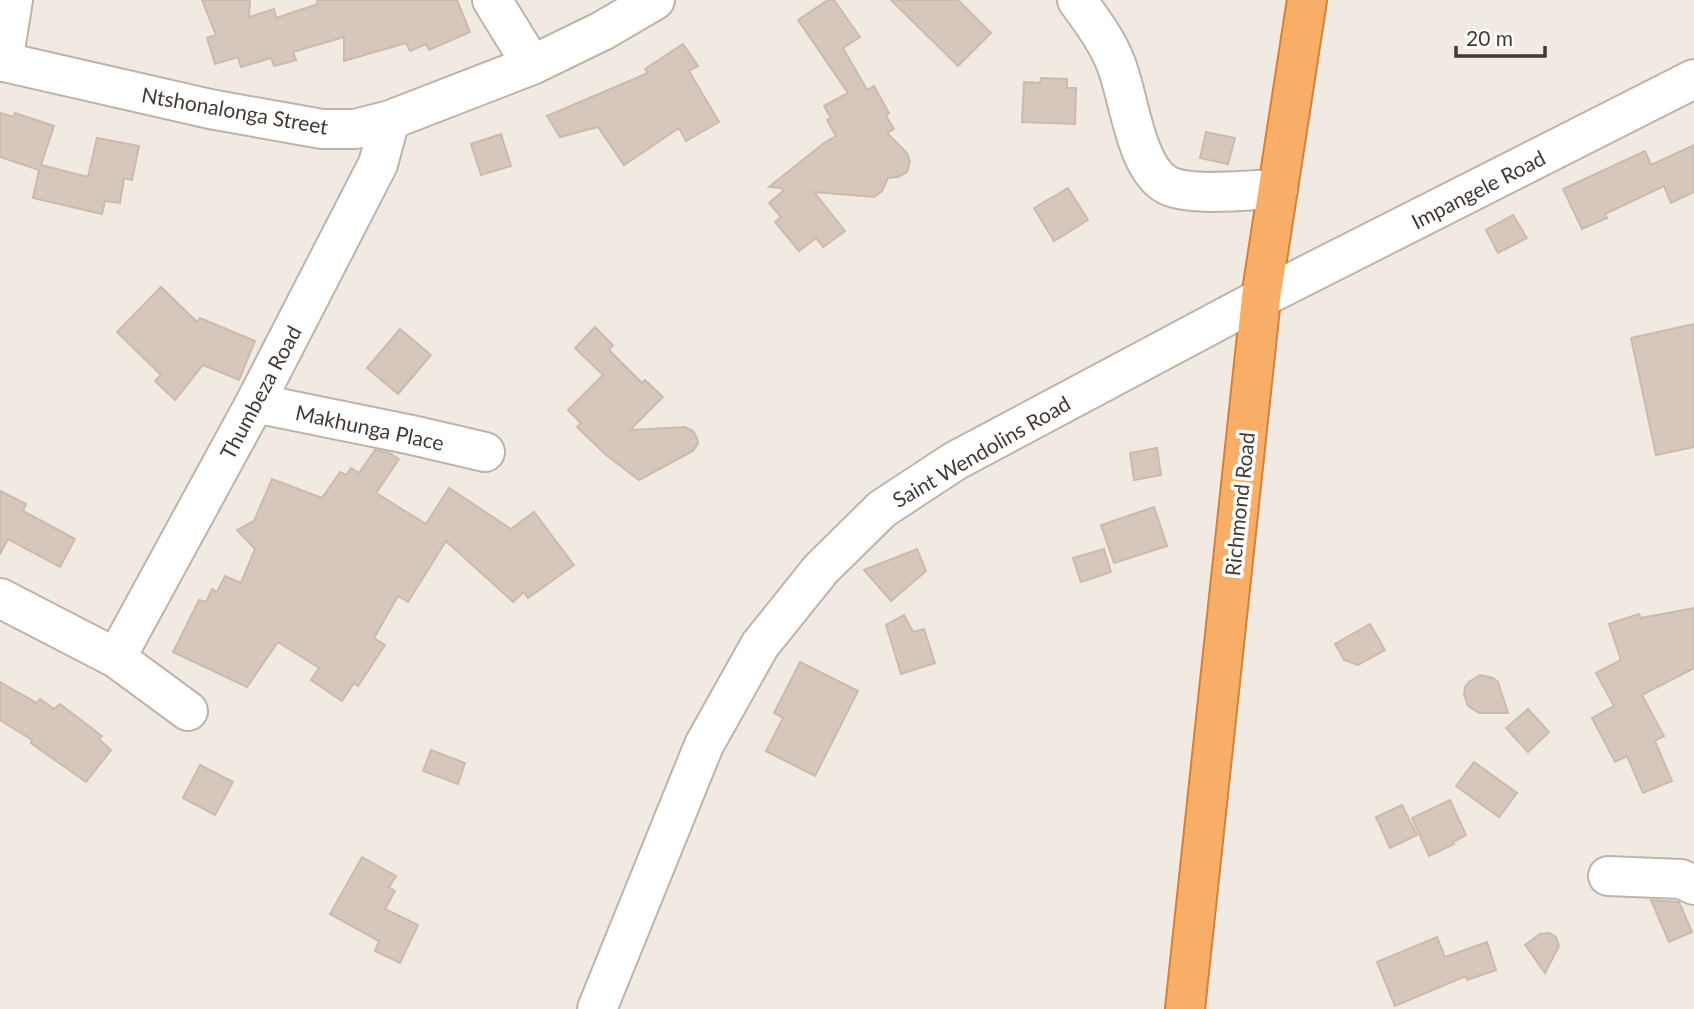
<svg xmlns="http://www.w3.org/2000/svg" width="1694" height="1009" font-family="Lato,sans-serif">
<rect width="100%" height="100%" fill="#f1eae3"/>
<path fill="#d5c7bc" stroke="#ccbaac" stroke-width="2" d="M 202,0 L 250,0 L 249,17 L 274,9 L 276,18 L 318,4 L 317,0 L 457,0 L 470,32 L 429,50 L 426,44 L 410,51 L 406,43 L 344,61 L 344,37 L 293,52 L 296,60 L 274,66 L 271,58 L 241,67 L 238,57 L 215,64 L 207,38 L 216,35 Z
M 828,0 L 834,0 L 860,37 L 843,48 L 867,90 L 874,86 L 889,113 L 886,116 L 894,129 L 887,133 L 907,153 L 910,162 L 907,172 L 898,177 L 888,178 L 882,191 L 874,197 L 814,192 L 845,231 L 823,247 L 816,238 L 799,251 L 775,222 L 781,217 L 769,203 L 783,191 L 781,188 L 769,187 L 824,143 L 836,136 L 827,120 L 831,118 L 824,106 L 848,93 L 798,20 Z
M 891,0 L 958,0 L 991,33 L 958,66 Z
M 683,44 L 698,66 L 689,71 L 719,122 L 686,141 L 679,128 L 624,165 L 598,127 L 560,137 L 547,116 L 648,73 L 645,69 Z
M 1041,78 L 1067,79 L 1067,88 L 1076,88 L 1075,124 L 1022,122 L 1024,82 L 1040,83 Z
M 0,113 L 13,117 L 15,113 L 54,126 L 41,165 L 88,177 L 97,138 L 139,146 L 132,180 L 124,178 L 120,203 L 105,201 L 102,214 L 33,198 L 39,170 L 0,157 Z
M 1206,132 L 1235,138 L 1228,164 L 1200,158 Z
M 501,134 L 511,166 L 481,175 L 471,144 Z
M 1694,145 L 1694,192 L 1671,203 L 1664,186 L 1605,214 L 1607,218 L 1582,229 L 1563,189 L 1645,151 L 1651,165 Z
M 1068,188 L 1088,220 L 1054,241 L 1034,208 Z
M 1513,215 L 1527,238 L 1498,253 L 1486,230 Z
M 161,287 L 197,322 L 200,318 L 255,341 L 239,380 L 203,365 L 175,400 L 155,381 L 161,375 L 117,332 Z
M 1694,324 L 1694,447 L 1656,455 L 1631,338 Z
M 595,327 L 613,345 L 609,350 L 642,383 L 645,380 L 663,397 L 630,430 L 685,427 L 693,431 L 697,438 L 698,443 L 693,451 L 639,480 L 606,455 L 577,427 L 581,423 L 568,410 L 603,375 L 575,348 Z
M 400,329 L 431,355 L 398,394 L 367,368 Z
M 1157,448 L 1161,475 L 1134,480 L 1130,453 Z
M 375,450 L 389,453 L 399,459 L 376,493 L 426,524 L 449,488 L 511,529 L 534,512 L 574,565 L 528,598 L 524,592 L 513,602 L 446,541 L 408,602 L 398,596 L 374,638 L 385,645 L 358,686 L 354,683 L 342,701 L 311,680 L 319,668 L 278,642 L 247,687 L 173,652 L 199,600 L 206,602 L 212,589 L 217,592 L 225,576 L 241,583 L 255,549 L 237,530 L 254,521 L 272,479 L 322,498 L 340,472 L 346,475 L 351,468 L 359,473 Z
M 0,491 L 26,504 L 23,511 L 75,539 L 60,567 L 8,539 L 0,554 Z
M 1154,507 L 1167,546 L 1114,563 L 1101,525 Z
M 917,549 L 926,571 L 891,601 L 864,570 Z
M 1104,549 L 1111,572 L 1081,582 L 1073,558 Z
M 1694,608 L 1694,668 L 1642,695 L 1664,736 L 1655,741 L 1672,781 L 1643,793 L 1627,756 L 1615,762 L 1592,718 L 1614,706 L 1596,673 L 1621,660 L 1609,624 L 1639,614 L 1641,618 Z
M 904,615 L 913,632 L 924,629 L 935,663 L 901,674 L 886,625 Z
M 1370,624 L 1385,650 L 1358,665 L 1344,660 L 1335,644 Z
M 800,662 L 858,691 L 815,776 L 766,751 L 783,718 L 774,713 Z
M 1480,675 L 1493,678 L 1498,682 L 1508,713 L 1479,713 L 1468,706 L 1464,694 L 1465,687 L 1469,682 Z
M 0,682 L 37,703 L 40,699 L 54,709 L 60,704 L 102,736 L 99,739 L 111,750 L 86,782 L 31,743 L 32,740 L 0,720 Z
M 1528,709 L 1549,732 L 1528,752 L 1506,728 Z
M 431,750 L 465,763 L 458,784 L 423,771 Z
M 1474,762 L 1517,793 L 1499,817 L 1456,786 Z
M 200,765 L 233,782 L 215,815 L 183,798 Z
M 1450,800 L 1466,835 L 1453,842 L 1454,844 L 1429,856 L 1412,818 Z
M 1402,805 L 1417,835 L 1390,848 L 1376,817 Z
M 362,857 L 396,876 L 389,887 L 395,891 L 385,909 L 418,925 L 400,963 L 375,951 L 379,941 L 330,914 Z
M 1651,900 L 1679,902 L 1692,932 L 1669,942 Z
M 1549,933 L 1556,937 L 1559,946 L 1545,973 L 1525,945 L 1540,934 Z
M 1437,937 L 1445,957 L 1487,942 L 1496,970 L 1467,980 L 1466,976 L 1395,1006 L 1377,962 Z"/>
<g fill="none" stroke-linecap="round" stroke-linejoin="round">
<defs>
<path id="minor" d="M 492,0 L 532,65
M 1077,0 C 1091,20 1107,40 1116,64 C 1129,96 1135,168 1167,185 C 1190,197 1250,190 1278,189
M 0,61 L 210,109 L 322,129 L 355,129 L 390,120 L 532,65 L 602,31 L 655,0
M 3,62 L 13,0
M 255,403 L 412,435 L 485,452
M 0,598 L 116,658 L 188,711
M 116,658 L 255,403 L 378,164 L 390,120
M 1608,876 L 1681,879 L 1694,885
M 597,1009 L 704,745 L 760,645 L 821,569 L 882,509 L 955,461 L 1261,298 L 1694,79"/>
<path id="highway" d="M 1185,1009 L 1261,298 L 1307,0"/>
</defs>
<use href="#minor" stroke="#bfb3a9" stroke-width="42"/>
<use href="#highway" stroke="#d78037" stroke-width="42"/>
<use href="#minor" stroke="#fff" stroke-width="38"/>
<use href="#highway" stroke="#f8ae66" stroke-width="38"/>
</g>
<g text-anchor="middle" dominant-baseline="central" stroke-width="7" stroke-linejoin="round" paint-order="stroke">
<g font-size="21" fill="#423a33" stroke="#fff">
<text transform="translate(235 110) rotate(10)">Ntshonalonga Street</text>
<text transform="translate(1478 189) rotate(-27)">Impangele Road</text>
<text transform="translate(260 392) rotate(-62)">Thumbeza Road</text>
<text transform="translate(370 427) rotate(12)">Makhunga Place</text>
<text transform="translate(981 451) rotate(-30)">Saint Wendolins Road</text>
<text transform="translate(1239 504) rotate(-84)">Richmond Road</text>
</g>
</g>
<path d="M1456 46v10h89v-10" fill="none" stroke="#423a33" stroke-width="3.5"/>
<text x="1466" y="46" font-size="21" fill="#423a33" stroke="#ffffff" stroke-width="5" paint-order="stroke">20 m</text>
</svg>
